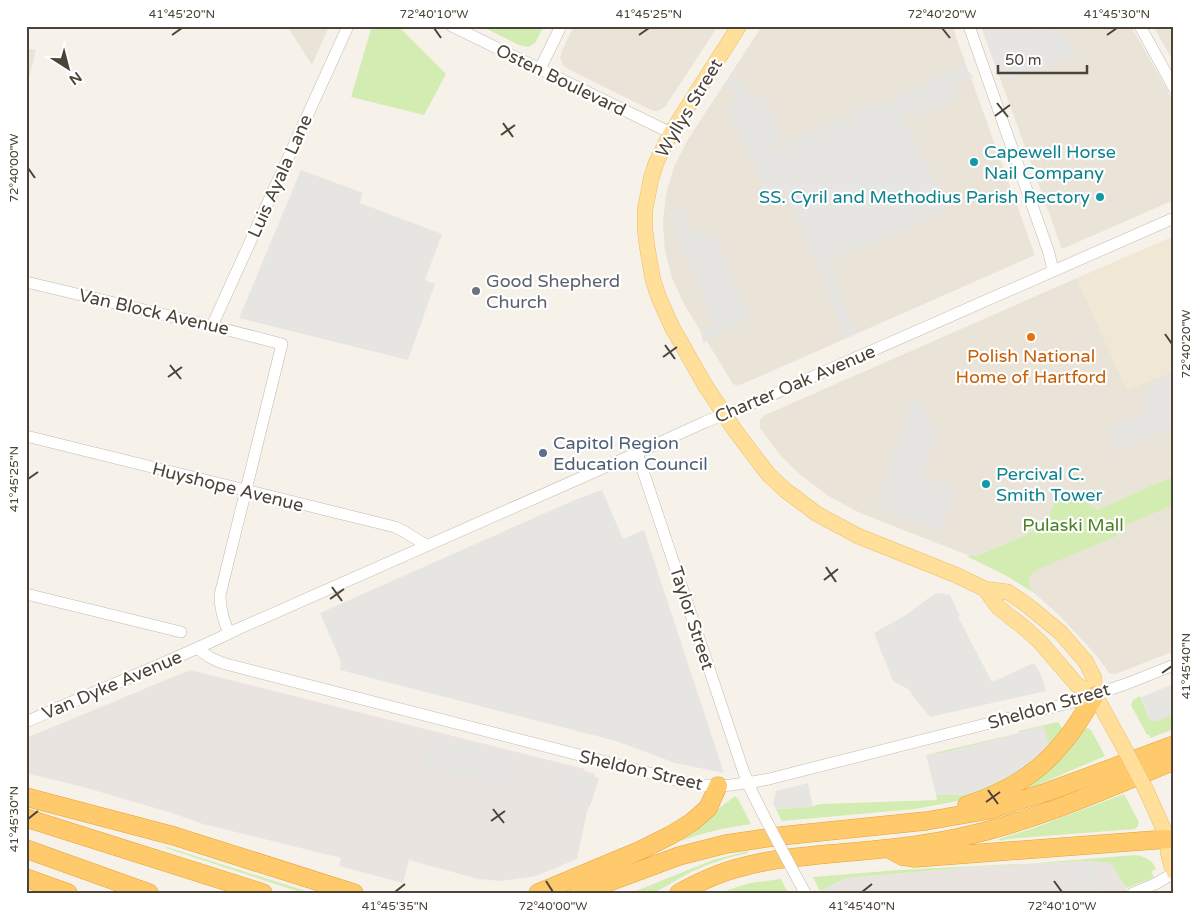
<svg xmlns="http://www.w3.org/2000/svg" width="1200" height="919" font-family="'Varela Round',sans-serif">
<rect width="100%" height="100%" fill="#f6f2ea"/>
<path fill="#eae4d8" d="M 287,26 L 329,26 L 312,65 Z
M 574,26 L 718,26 L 665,107 L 658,111 L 653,111 L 568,69 L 563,65 L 560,58 L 562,51 Z
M 762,26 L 952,26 L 1035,255 L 738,386 L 733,384 L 684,304 L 672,278 L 665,251 L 663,222 L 666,194 L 674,167 L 687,141 Z
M 981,26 L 1131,26 L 1174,102 L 1174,200 L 1062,249 Z
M 1153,26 L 1174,26 L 1174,63 Z
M 26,48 L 36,50 L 26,89 Z
M 1077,278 L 1127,390 L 1174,371 L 1174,476 L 1097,510 L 1080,497 L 1060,488 L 1049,516 L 1040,525 L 1028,534 L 977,556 L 970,556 L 860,513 L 827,495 L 798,473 L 779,454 L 760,428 L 760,419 L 765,415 Z
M 1174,505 L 1174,651 L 1116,674 L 1112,674 L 1109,673 L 1096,655 L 1060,616 L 1032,591 L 1029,584 L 1029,579 L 1033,572 L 1039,568 L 1117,536 L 1119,528 Z"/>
<path fill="#e9e4df" d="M 190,670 L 585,769 L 584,771 L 595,774 L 577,859 L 536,876 L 501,881 L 478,879 L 409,860 L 403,883 L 339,866 L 341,858 L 203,824 L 169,812 L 83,787 L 26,773 L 26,738 Z
M 1087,861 L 1112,863 L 1128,893 L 821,893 L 820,891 L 846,878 L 973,867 Z"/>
<path fill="#f0e7d4" d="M 1174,236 L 1174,371 L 1127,391 L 1077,278 Z"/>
<path fill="#d3ecb1" d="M 372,26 L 398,26 L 446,74 L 424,115 L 351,97 Z
M 481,26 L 544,26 L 535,43 L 528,47 L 519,45 Z
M 1174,476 L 1174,505 L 1119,528 L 1117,536 L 1036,570 C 1027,577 1027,585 1034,593 L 1007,576 L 966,556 L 977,556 L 1028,534 L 1040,525 L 1049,516 L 1060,488 L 1080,497 L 1097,510 Z
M 1140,696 L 1150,721 L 1156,721 L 1174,714 L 1174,729 L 1150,738 L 1149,734 L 1147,735 L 1131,705 L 1133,700 Z
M 1058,722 L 1062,728 L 1061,734 L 1022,774 L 963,800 L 915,809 L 782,821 L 776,809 L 812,807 L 812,806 L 821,804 L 937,800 L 936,795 L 954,795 L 969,794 L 1019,772 L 1044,726 L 1018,733 L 1019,731 Z
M 1088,728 L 1091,730 L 1105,756 L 1035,786 L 1007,795 L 1083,729 Z
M 1007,736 L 1006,737 L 943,753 L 934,753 Z
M 1124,794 L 1139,822 L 1138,826 L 1135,829 L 1008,839 L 1000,841 L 999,839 L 1034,828 Z
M 735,796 L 738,799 L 751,824 C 722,828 693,835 665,847 L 696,826 Z
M 167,847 L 312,893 L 303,893 L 166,848 Z
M 748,851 L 748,853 L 727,858 L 707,865 L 691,872 L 654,893 L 631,893 L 713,860 Z
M 1136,855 C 1145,857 1153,860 1156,869 L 1152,871 L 1152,873 L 1154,877 L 1150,879 L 1126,888 L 1111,863 L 1087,861 L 973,867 L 846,878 L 820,891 L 813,877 L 899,870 L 1016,864 L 1025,864 Z
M 781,879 L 788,893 L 719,893 L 750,883 Z"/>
<path fill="#e7e5e2" d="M 981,26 L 1034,26 L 1038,35 L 1056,28 L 1076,49 L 1075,54 L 1033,74 L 1025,70 L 1017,75 L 1012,82 L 1004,76 L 999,76 Z
M 963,64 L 974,78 L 954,82 L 962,96 L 920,119 L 917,106 L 903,115 L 945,200 L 944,213 L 858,250 L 840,255 L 830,266 L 856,334 L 845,339 L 819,268 L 783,188 L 767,192 L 727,109 L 738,94 L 725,83 L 735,74 L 739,77 L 749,94 L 766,99 L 782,135 L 775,141 L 778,149 L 787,150 L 785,142 L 813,130 L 816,137 L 820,136 L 818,128 L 843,116 L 855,126 L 849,112 L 870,104 L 875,109 Z
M 301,170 L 363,193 L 360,203 L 442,234 L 425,280 L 435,284 L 408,360 L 239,318 Z
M 680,206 L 689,211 L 686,225 L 718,241 L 750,318 L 703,343 L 701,333 L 715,324 L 677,239 L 668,216 Z
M 1174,374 L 1174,425 L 1169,427 L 1170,429 L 1117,452 L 1108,430 L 1139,416 L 1144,409 L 1146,404 L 1143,391 L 1151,388 L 1157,382 Z
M 912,400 L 920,403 L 931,421 L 927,425 L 938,429 L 923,475 L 913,472 L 913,474 L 914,475 L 955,487 L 941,532 L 897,516 L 890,513 L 876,503 Z
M 602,490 L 623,539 L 644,530 L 724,773 L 675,763 L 616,741 L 340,670 L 341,662 L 320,613 L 577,499 Z
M 939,593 L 950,595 L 960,616 L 958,617 L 992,682 L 1034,663 L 1041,675 L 1046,691 L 930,717 L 911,694 L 911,692 L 908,689 L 893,681 L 874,633 L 906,615 L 934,594 Z
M 1174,684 L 1174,714 L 1156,721 L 1150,721 L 1141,697 Z
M 1044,726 L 1049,745 L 1030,763 L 1019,772 L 969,794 L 954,795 L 936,795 L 926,755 L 934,753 L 943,753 L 1006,737 L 1007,736 Z
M 431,736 L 515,756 L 508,786 L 423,768 Z
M 559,767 L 599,778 L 590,807 L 555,794 Z
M 808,783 L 813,807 L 776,809 L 773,804 L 776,791 Z
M 1092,864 L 1101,893 L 1068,893 L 1076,889 L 1070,869 L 1081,865 Z"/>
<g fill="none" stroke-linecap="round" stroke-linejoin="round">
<defs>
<path id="minor" d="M 452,26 L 671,133
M 969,26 L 1049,253 L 1053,271
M 1140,26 L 1174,88
M 540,69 L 561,26
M 26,282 L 212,326 L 282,344 L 220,595 C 220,609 223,620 229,633
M 212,326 L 348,26
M 26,436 L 395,527 L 405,532 L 426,545
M 637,453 L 744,773 L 752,792 L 764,816
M 26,594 L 181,632
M 197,648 L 209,657 L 222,663 L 688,783 C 716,789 742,784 769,779 L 1073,702 L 1126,684 L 1174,665
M 26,722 C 97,690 169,663 238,629 L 637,453 L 705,422 L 744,407 L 1174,218
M 1133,893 L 1155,884 L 1174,873"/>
<path id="major" d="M 739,26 L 671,133 L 656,163 L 651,179 L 645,210 L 645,229 L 647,246 L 653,280 L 659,298 L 672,327 L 705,385 L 734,429 L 755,457 L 769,475 L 785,490 L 817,514 L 858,536 L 956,575 L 985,589 L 1008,592 L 1027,605 L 1061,633 L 1086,662 L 1094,678 L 1095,695 L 1122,744
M 985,589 L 998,607 L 1027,630 L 1041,643 L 1077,685 L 1095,695
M 1146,790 L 1168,839 L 1168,852 L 1171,864 L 1174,872"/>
<path id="highway" d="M 26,797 L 174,836 L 354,893
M 967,805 C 1002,794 1036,775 1060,746 C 1074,731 1084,713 1095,695
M 26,818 L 263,893
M 26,849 L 149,893
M 891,850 L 902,856 L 915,858 L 1168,839
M 26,878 L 68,893
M 538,893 L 641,850 L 671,835 L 692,822 L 708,808 L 718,786
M 579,893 L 679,856 L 726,844 L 780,836 L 926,821 L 989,810 L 1047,792 L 1174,745
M 679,893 C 699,882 720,872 742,867 C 770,859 799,857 828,854 C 871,850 914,847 956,838 C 1031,823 1103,790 1174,761"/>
</defs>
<use href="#minor" stroke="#c2baac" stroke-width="12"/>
<use href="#major" stroke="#ecbe63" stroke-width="16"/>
<use href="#highway" stroke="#e7a033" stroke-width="19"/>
<use href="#minor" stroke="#fff" stroke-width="11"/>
<use href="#major" stroke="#ffdf9a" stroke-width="15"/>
<use href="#highway" stroke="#ffca6c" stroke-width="18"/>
<defs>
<path id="minor-bridge" d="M 764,816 L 805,893"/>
<path id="major-bridge" d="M 1122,744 L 1146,790"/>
</defs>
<use href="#minor-bridge" stroke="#c2baac" stroke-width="12" stroke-linecap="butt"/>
<use href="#major-bridge" stroke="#ecbe63" stroke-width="16" stroke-linecap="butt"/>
<use href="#minor-bridge" stroke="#fff" stroke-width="11"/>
<use href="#major-bridge" stroke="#ffdf9a" stroke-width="15"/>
</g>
<path fill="none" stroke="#4b4337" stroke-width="2" d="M 434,28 L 441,38M 942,28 L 950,38M 172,35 L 182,28M 639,35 L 649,28M 1107,35 L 1117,28M 997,103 L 1008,117M 995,116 L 1010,105M 503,123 L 513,137M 501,135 L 515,125M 28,168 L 35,178M 1165,334 L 1172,344M 665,345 L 675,359M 663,357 L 677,347M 170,365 L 181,379M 168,377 L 182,367M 28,479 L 38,472M 826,567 L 836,582M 824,580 L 838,569M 332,587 L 342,601M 330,599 L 344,589M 1162,673 L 1172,666M 988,790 L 998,804M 986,802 L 1000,792M 493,809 L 504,823M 28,819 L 38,811M 491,821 L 505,811M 546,881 L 553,892M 1054,881 L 1062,892M 395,892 L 405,884M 862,892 L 872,884"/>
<g fill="#0f9aa8" stroke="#fff" stroke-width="2">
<circle cx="974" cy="162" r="5"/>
<circle cx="1100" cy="197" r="5"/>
<circle cx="986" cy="484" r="5"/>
</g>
<circle fill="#6b7280" stroke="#fff" stroke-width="2" cx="476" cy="291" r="5"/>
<circle fill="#e8710a" stroke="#fff" stroke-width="2" cx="1031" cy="337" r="5"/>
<circle fill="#5c6f8a" stroke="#fff" stroke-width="2" cx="543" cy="453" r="5"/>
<g text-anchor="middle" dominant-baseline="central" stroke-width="4.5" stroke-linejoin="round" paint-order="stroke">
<g font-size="18" fill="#4b4337" stroke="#fff">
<text transform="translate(561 80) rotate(26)">Osten Boulevard</text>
<text transform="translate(689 108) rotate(-59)">Wyllys Street</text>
<text transform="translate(280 176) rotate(-66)">Luis Ayala Lane</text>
<text transform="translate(154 312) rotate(13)">Van Block Avenue</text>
<text transform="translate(795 384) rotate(-23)">Charter Oak Avenue</text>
<text transform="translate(228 487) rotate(14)">Huyshope Avenue</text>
<text transform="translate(692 618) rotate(72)">Taylor Street</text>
<text transform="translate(112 685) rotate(-23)">Van Dyke Avenue</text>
<text transform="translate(1049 706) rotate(-16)">Sheldon Street</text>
<text transform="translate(641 770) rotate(13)">Sheldon Street</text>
</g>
<g font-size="18" fill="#0d838f" stroke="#fff" text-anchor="start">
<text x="984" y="152">Capewell Horse<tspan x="984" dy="21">Nail Company</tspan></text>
<text x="1090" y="197" text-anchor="end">SS. Cyril and Methodius Parish Rectory</text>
<text x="996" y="474">Percival C.<tspan x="996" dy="21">Smith Tower</tspan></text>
</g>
<g font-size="18" fill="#5b616d" stroke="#fff" text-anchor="start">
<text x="486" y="281">Good Shepherd<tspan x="486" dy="21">Church</tspan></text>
</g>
<g font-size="18" fill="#c56008" stroke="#fff">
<text x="1031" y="356">Polish National<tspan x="1031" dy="21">Home of Hartford</tspan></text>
</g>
<g font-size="18" fill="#4e5e75" stroke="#fff" text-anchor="start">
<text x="553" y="443">Capitol Region<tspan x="553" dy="21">Education Council</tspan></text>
</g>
<g font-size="18" fill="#4b8226" stroke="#fff">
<text x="1073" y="525">Pulaski Mall</text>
</g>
</g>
<rect width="1200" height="919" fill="none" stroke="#ffffff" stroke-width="55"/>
<g transform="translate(68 68) rotate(144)" stroke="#ffffff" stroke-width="4" paint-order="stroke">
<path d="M0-4L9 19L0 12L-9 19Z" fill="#4b4337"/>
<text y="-8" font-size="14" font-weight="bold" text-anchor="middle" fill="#4b4337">N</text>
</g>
<path d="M998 65v8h89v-8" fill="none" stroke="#4b4337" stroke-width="2.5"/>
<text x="1005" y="65" font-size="15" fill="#4b4337" stroke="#ffffff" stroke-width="4" paint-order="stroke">50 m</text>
<rect x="28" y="28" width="1144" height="864" fill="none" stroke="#4b4337" stroke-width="2"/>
<g font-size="12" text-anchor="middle" fill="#4b4337">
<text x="182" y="18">41°45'20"N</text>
<text x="434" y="18">72°40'10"W</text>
<text x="649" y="18">41°45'25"N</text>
<text x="942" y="18">72°40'20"W</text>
<text x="1117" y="18">41°45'30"N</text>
<text transform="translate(14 168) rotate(-90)" y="4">72°40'00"W</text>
<text transform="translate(1186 344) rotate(-90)" y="4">72°40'20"W</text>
<text transform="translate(14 479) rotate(-90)" y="4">41°45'25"N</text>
<text transform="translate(1186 666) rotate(-90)" y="4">41°45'40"N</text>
<text transform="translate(14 819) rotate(-90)" y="4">41°45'30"N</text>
<text x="395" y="910">41°45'35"N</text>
<text x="553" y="910">72°40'00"W</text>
<text x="862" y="910">41°45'40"N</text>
<text x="1062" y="910">72°40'10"W</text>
</g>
</svg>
